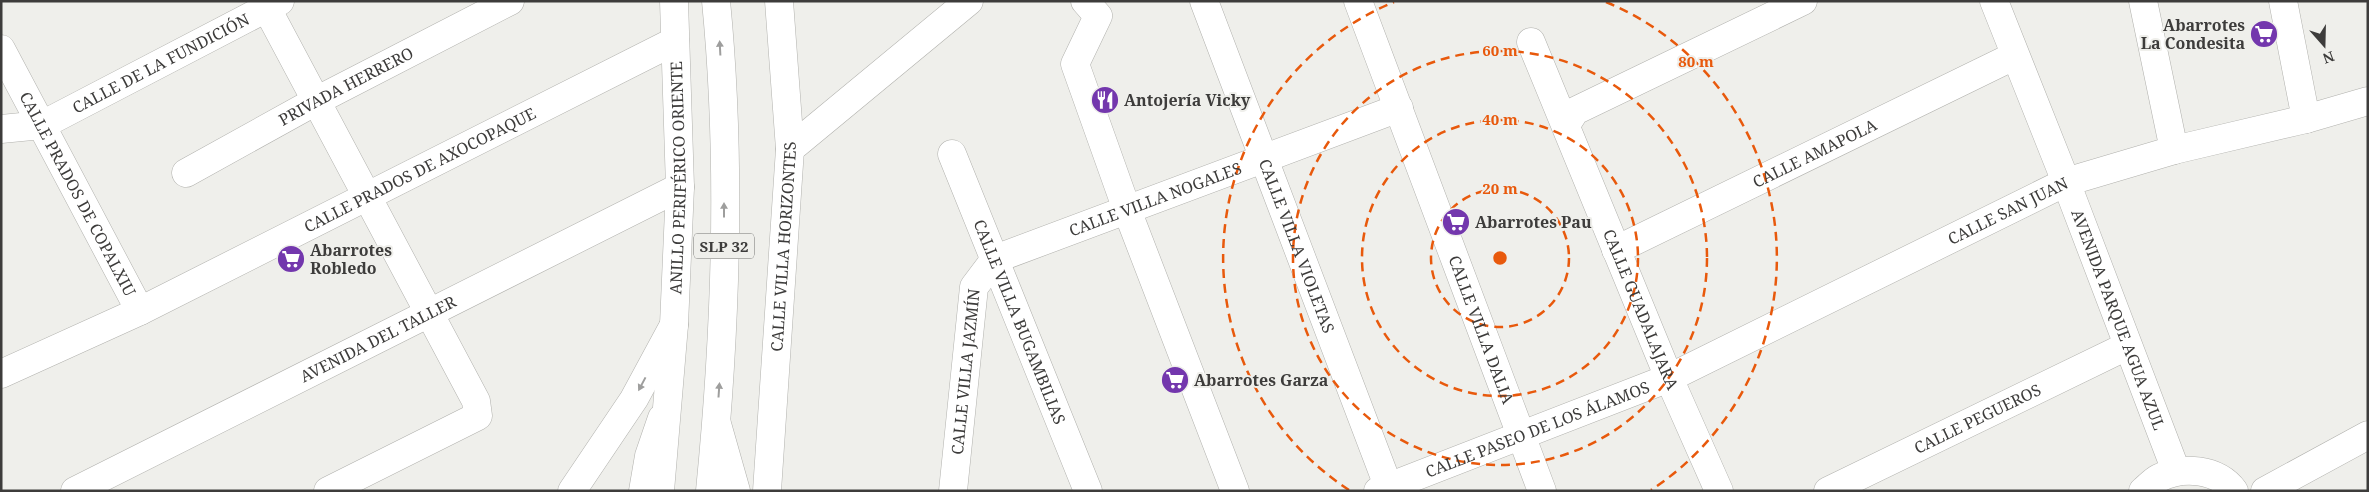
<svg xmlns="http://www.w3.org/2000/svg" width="2369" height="492" font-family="'Noto Serif',serif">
<rect width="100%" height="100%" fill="#efefeb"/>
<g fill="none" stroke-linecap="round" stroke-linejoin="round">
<defs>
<g id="minor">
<path d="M 263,1 L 476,401 L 478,416 L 328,491"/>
<path d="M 1085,1 L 1098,16 L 1075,64 L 1127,210 L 1235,491"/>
<path id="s1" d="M 1204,1 L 1390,491"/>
<path id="s2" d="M 1358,1 L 1542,491"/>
<path id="s3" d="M 1994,1 L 2066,182 L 2176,471"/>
<path d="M 2143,1 L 2174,150"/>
<path d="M 2283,1 L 2306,119"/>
<path id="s4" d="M 1531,42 L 1669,378 L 1719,491"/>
<path id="s5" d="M 1,49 L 140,311"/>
<path d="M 1566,125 L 1575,111 L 1803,1"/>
<path id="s6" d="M 1,129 L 42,125 L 280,1"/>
<path d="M 790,149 L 969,1"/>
<path id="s7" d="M 952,154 L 1088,491"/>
<path id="s8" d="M 186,173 L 316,101 L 510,1"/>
<path id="s9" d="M 1616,250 L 2014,56"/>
<path id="s10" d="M 995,259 L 1399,108"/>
<path id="s11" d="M 1,374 L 140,311 L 675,41"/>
<path id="s12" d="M 75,491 L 680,187"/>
<path d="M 572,491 L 634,399 L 674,325"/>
<path id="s13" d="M 767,491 L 790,149 L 779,1"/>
<path id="s14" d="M 953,491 L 974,287 L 995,259"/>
<path id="s15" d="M 1378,491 L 1669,378 L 2066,182 L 2174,150 L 2306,119 L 2368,101"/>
<path id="s16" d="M 1828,491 L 2127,346"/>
<path d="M 2143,491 C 2148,487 2153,481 2159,478 C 2182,466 2217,468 2234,491"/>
<path d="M 2265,491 L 2368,435"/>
</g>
<path id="major" d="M 717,424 L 736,491
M 643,491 L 649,456 L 662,418"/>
<g id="highway">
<path id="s17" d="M 660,491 L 674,325 L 680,187 L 674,1"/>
<path d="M 710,491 C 726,329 732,164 716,1"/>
</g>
</defs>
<use href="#minor" stroke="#b1b1ad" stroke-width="29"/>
<use href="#major" stroke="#b1b1ad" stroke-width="29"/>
<use href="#highway" stroke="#b1b1ad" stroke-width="29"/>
<use href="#minor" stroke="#fff" stroke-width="28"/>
<use href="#major" stroke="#fff" stroke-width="28"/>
<use href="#highway" stroke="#fff" stroke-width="28"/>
</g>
<defs><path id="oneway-solid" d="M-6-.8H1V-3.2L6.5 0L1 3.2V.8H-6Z" transform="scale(1.25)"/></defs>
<g fill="#9e9e9d">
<use href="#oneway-solid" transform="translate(720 48) rotate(-93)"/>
<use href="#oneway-solid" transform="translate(724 210) rotate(-90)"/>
<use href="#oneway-solid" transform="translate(642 384) rotate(118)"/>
<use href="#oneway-solid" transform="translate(719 390) rotate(-86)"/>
</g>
<g fill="none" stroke="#e8590c" stroke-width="2.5" stroke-dasharray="9 6">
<circle cx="1500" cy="258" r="69"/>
<circle cx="1500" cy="258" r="138"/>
<circle cx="1500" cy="258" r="207"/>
<path d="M1349 490A277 277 0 0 1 1394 2M1606 2A277 277 0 0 1 1651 490"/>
</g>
<defs>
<symbol id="supermarket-disc" viewBox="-11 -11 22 22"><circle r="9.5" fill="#7337ad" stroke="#efefeb"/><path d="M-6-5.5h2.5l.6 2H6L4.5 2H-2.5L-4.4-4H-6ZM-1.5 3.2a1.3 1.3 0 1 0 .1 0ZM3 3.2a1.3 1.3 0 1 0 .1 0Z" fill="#fff"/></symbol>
<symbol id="restaurant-disc" viewBox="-11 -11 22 22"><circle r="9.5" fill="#7337ad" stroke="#efefeb"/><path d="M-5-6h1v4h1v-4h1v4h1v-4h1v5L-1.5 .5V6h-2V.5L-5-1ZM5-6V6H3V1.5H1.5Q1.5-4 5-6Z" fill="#fff"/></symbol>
</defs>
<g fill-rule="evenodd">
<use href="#supermarket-disc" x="2248" y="18" width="32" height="32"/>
<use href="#restaurant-disc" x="1089" y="84" width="32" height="32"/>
<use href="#supermarket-disc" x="1440" y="206" width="32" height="32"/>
<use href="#supermarket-disc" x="275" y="243" width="32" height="32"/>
<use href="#supermarket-disc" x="1159" y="364" width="32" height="32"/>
</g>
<g text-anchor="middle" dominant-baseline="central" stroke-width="4" stroke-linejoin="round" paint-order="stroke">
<rect fill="#efefeb" stroke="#727270" stroke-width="1" x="694" y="233.5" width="60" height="25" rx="4"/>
<g font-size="15" font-weight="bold" fill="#3d3c3b">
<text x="724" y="246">SLP 32</text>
</g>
<g font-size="16" font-weight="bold" fill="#3d3c3b" stroke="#efefeb" text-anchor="start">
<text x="2245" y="25" text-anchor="end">Abarrotes<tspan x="2245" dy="18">La Condesita</tspan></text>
<text x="1124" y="100">Antojería Vicky</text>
<text x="1475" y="222">Abarrotes Pau</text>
<text x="310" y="250">Abarrotes<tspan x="310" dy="18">Robledo</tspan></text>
<text x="1194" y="380">Abarrotes Garza</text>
</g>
<g font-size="16" fill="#3d3c3b" stroke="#efefeb">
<text stroke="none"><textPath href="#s6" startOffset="175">CALLE DE LA FUNDICIÓN</textPath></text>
<text stroke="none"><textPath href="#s8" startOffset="182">PRIVADA HERRERO</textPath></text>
<text stroke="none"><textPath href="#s9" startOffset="221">CALLE AMAPOLA</textPath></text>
<text stroke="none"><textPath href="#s11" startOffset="466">CALLE PRADOS DE AXOCOPAQUE</textPath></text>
<text stroke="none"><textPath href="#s17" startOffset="314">ANILLO PERIFÉRICO ORIENTE</textPath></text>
<text stroke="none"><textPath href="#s5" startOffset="164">CALLE PRADOS DE COPALXIU</textPath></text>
<text stroke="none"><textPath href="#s10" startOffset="171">CALLE VILLA NOGALES</textPath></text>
<text stroke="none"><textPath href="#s15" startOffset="690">CALLE SAN JUAN</textPath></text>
<text stroke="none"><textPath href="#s13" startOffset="245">CALLE VILLA HORIZONTES</textPath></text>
<text stroke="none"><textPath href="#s1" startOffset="262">CALLE VILLA VIOLETAS</textPath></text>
<text stroke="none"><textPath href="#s4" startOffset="289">CALLE GUADALAJARA</textPath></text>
<text stroke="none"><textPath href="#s3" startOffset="342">AVENIDA PARQUE AGUA AZUL</textPath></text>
<text stroke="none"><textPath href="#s7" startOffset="181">CALLE VILLA BUGAMBILIAS</textPath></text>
<text stroke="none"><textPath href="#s2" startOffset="351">CALLE VILLA DALIA</textPath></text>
<text stroke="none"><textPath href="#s12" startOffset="339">AVENIDA DEL TALLER</textPath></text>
<text stroke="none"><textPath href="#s14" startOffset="120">CALLE VILLA JAZMÍN</textPath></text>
<text stroke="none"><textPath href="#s16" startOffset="166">CALLE PEGUEROS</textPath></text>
<text stroke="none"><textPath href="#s15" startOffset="171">CALLE PASEO DE LOS ÁLAMOS</textPath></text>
</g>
</g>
<circle cx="1500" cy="258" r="8" fill="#e8590c" stroke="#efefeb" stroke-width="2.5"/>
<g font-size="15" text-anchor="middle" font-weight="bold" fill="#e8590c" stroke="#efefeb" stroke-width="4" stroke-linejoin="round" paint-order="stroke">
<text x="1500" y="56">60 m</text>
<text x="1696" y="67">80 m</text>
<text x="1500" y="125">40 m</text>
<text x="1500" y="194">20 m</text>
</g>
<rect width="2369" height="492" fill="none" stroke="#3d3c3b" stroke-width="5"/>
<g transform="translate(2324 45) rotate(160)" stroke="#efefeb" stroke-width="4" paint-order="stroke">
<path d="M0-4L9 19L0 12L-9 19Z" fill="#3d3c3b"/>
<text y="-8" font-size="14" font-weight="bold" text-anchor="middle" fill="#3d3c3b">N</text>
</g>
</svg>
